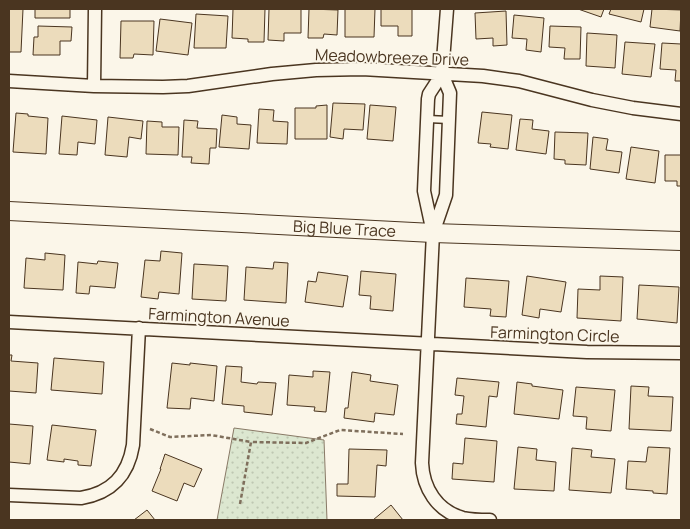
<svg xmlns="http://www.w3.org/2000/svg" width="690" height="529" font-family="Manrope,sans-serif">
<defs>
<pattern id="park-dots" width="8" height="8" patternUnits="userSpaceOnUse" patternTransform="scale(1.25)"><rect width="8" height="8" fill="#dce7d0"/><path d="M2 2h.1M6 6h.1" fill="none" stroke="#bec7b2" stroke-width="1.8" stroke-linecap="round"/></pattern>
</defs>
<rect width="100%" height="100%" fill="#fbf6e9"/>
<path fill="url(#park-dots)" stroke="#887966" d="M 234,428 L 324,440 L 327,520 L 217,520 Z"/>
<path fill="#ecdcbc" stroke="#4a3520" d="M 9,9 L 23,9 L 21,52 L 9,52 Z
M 35,9 L 70,9 L 70,18 L 35,18 Z
M 233,9 L 265,9 L 264,42 L 248,42 L 248,39 L 232,38 Z
M 269,9 L 301,9 L 301,33 L 284,33 L 284,41 L 268,40 Z
M 309,9 L 338,10 L 337,35 L 324,34 L 323,38 L 308,38 Z
M 345,9 L 375,9 L 374,37 L 345,37 Z
M 381,9 L 412,9 L 412,36 L 398,36 L 398,26 L 381,26 Z
M 578,9 L 604,9 L 601,17 Z
M 611,9 L 644,9 L 641,22 L 609,14 Z
M 652,9 L 681,10 L 680,31 L 650,27 Z
M 506,11 L 507,45 L 493,46 L 493,38 L 476,39 L 475,13 Z
M 196,14 L 228,16 L 226,48 L 194,48 Z
M 514,15 L 544,18 L 541,52 L 526,50 L 527,39 L 512,38 Z
M 160,19 L 192,23 L 188,55 L 156,51 Z
M 121,21 L 154,21 L 153,55 L 134,54 L 133,58 L 120,58 Z
M 38,26 L 72,27 L 71,41 L 60,41 L 60,55 L 33,55 L 34,37 L 38,37 Z
M 550,26 L 581,27 L 580,59 L 564,59 L 565,48 L 549,47 Z
M 587,33 L 617,35 L 615,68 L 586,66 Z
M 625,42 L 655,44 L 651,77 L 622,74 Z
M 662,43 L 681,44 L 681,81 L 675,81 L 676,70 L 660,69 Z
M 333,103 L 365,104 L 363,130 L 344,129 L 343,139 L 330,137 Z
M 327,105 L 327,139 L 295,139 L 295,108 L 316,108 L 316,106 Z
M 370,105 L 396,107 L 393,141 L 367,139 Z
M 259,109 L 274,110 L 273,121 L 288,122 L 287,144 L 257,143 Z
M 482,112 L 512,115 L 508,149 L 490,147 L 491,144 L 478,143 Z
M 16,113 L 28,114 L 28,116 L 48,118 L 46,154 L 13,152 Z
M 222,115 L 237,117 L 237,124 L 251,125 L 249,149 L 219,147 Z
M 62,116 L 97,120 L 95,144 L 78,142 L 77,155 L 59,154 Z
M 108,117 L 143,121 L 141,139 L 129,137 L 127,157 L 105,155 Z
M 520,119 L 533,120 L 532,129 L 549,131 L 546,154 L 516,150 Z
M 184,120 L 198,121 L 197,128 L 217,129 L 216,148 L 210,148 L 209,164 L 191,163 L 192,157 L 182,157 Z
M 147,121 L 162,122 L 162,127 L 179,127 L 178,155 L 146,154 Z
M 555,132 L 588,133 L 586,165 L 565,164 L 565,160 L 554,159 Z
M 593,137 L 608,139 L 606,150 L 622,152 L 619,173 L 590,169 Z
M 631,147 L 659,151 L 655,183 L 626,179 Z
M 665,155 L 681,155 L 681,186 L 677,186 L 677,181 L 665,181 Z
M 161,251 L 182,253 L 179,294 L 159,292 L 158,299 L 141,297 L 145,260 L 160,261 Z
M 45,253 L 65,255 L 63,290 L 24,288 L 26,258 L 45,260 Z
M 98,261 L 118,263 L 115,288 L 90,286 L 89,294 L 76,293 L 78,262 L 97,264 Z
M 274,262 L 288,263 L 286,303 L 244,300 L 246,267 L 273,269 Z
M 194,264 L 228,266 L 226,301 L 192,299 Z
M 361,271 L 396,274 L 393,311 L 370,309 L 371,296 L 359,295 Z
M 318,272 L 348,276 L 343,307 L 305,302 L 308,281 L 316,282 Z
M 527,276 L 566,282 L 561,312 L 540,309 L 539,318 L 522,315 Z
M 600,276 L 623,277 L 621,321 L 577,318 L 578,289 L 600,290 Z
M 466,278 L 509,281 L 506,317 L 490,316 L 491,309 L 464,307 Z
M 639,285 L 679,287 L 677,323 L 637,319 Z
M 9,355 L 12,355 L 11,361 L 38,363 L 36,393 L 9,391 Z
M 54,358 L 104,362 L 102,394 L 51,390 Z
M 172,363 L 190,365 L 190,363 L 217,366 L 214,401 L 191,398 L 190,409 L 167,408 Z
M 226,366 L 242,367 L 241,382 L 257,384 L 258,382 L 276,383 L 272,415 L 244,412 L 244,406 L 222,404 Z
M 313,371 L 330,372 L 326,412 L 314,411 L 315,407 L 287,405 L 289,375 L 313,377 Z
M 352,372 L 371,375 L 370,381 L 398,385 L 394,415 L 375,413 L 374,422 L 344,418 L 345,408 L 348,408 Z
M 457,378 L 499,382 L 497,397 L 489,396 L 486,427 L 456,424 L 457,414 L 462,414 L 464,396 L 455,395 Z
M 517,382 L 532,384 L 532,386 L 563,390 L 559,419 L 514,414 Z
M 631,386 L 649,387 L 648,396 L 673,397 L 671,431 L 629,429 Z
M 576,387 L 615,390 L 611,431 L 586,429 L 587,417 L 573,416 Z
M 9,424 L 33,426 L 30,464 L 9,462 Z
M 52,425 L 96,430 L 91,466 L 78,465 L 78,461 L 64,459 L 64,462 L 47,460 Z
M 465,438 L 497,441 L 494,482 L 452,479 L 453,463 L 463,464 Z
M 518,447 L 537,449 L 536,460 L 556,462 L 554,491 L 514,489 Z
M 648,447 L 670,448 L 667,494 L 653,493 L 653,491 L 626,489 L 628,461 L 646,462 Z
M 572,448 L 592,450 L 591,457 L 615,459 L 611,493 L 569,490 Z
M 349,449 L 387,450 L 386,466 L 377,465 L 375,497 L 337,496 L 337,484 L 348,484 Z
M 165,454 L 202,469 L 194,487 L 184,483 L 177,501 L 152,491 L 161,469 L 160,469 Z
M 391,505 L 403,520 L 373,520 Z
M 147,510 L 155,520 L 134,520 Z"/>
<g fill="none" stroke-linecap="round" stroke-linejoin="round">
<defs>
<path id="lane" d="M 428,119 L 449,120"/>
<path id="street" d="M 442,74 L 429,94 L 428,99 L 424,191 L 433,233 L 422,463 C 423,488 437,511 463,518 C 472,520 481,520 490,520
M 9,81 L 94,86 L 163,87 L 188,86 L 272,74 L 316,70 L 362,69 L 483,76 L 519,81 L 592,100 L 633,108 L 681,114
M 94,86 L 95,9
M 433,233 L 446,195 L 450,93 L 442,74 L 447,9
M 9,322 L 587,352 L 681,353
M 9,495 L 81,498 C 111,493 128,476 133,445 L 139,328"/>
<g id="secondary">
<path id="s1" d="M 9,211 L 433,233 L 681,241"/>
</g>
</defs>
<use href="#lane" stroke="#4a3520" stroke-width="9"/>
<use href="#street" stroke="#4a3520" stroke-width="15"/>
<use href="#secondary" stroke="#4a3520" stroke-width="20"/>
<path stroke="#7f6f5c" stroke-width="2.5" stroke-dasharray="4 2.5" stroke-linecap="butt" d="M 150,429 L 170,437 L 211,435 L 251,442
M 240,504 L 251,442 L 306,443 L 340,430 L 403,434"/>
<use href="#lane" stroke="#fbf6e9" stroke-width="6"/>
<use href="#street" stroke="#fbf6e9" stroke-width="12"/>
<use href="#secondary" stroke="#fbf6e9" stroke-width="18"/>
</g>
<g text-anchor="middle" dominant-baseline="central" stroke-width="4" stroke-linejoin="round" paint-order="stroke">
<g font-size="16" fill="#4a3520" stroke="#fbf6e9">
<text transform="translate(392 57) rotate(2)">Meadowbreeze Drive</text>
<text stroke="none"><textPath href="#s1" startOffset="336">Big Blue Trace</textPath></text>
<text transform="translate(219 317) rotate(3)">Farmington Avenue</text>
<text transform="translate(555 334) rotate(2)">Farmington Circle</text>
</g>
</g>
<rect width="690" height="529" fill="none" stroke="#4a3520" stroke-width="20"/>
</svg>
